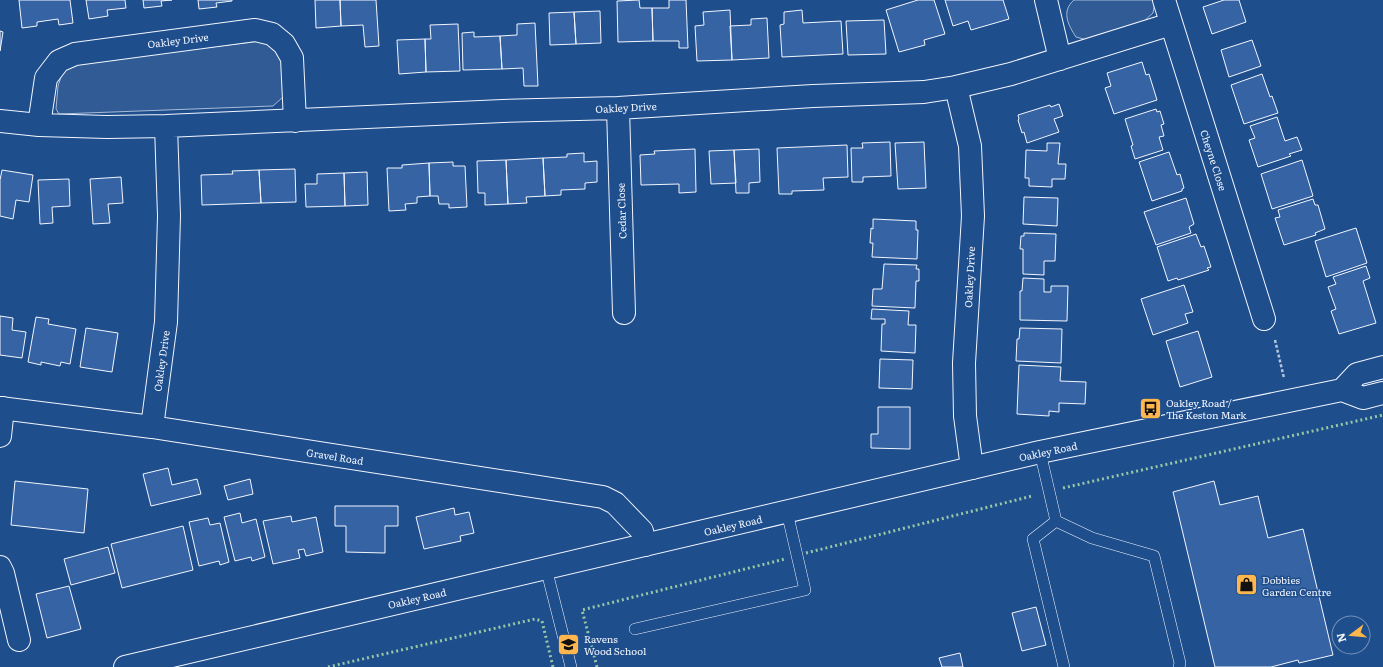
<svg xmlns="http://www.w3.org/2000/svg" width="1383" height="667" font-family="Literata,serif">
<rect width="100%" height="100%" fill="#1f4e8c"/>
<path fill="#305b95" stroke="#a8bbd7" d="M 1074,0 L 1154,0 L 1155,2 L 1153,13 L 1143,22 L 1087,40 L 1076,37 C 1068,25 1061,11 1074,0 Z
M 261,41 L 271,46 L 282,59 L 283,97 L 273,106 L 59,114 L 56,109 L 58,86 L 63,71 L 73,64 Z"/>
<path fill="#3563a3" stroke="#f2f6ff" d="M 19,0 L 70,0 L 73,23 L 59,25 L 58,19 L 37,22 L 37,26 L 22,28 Z
M 86,0 L 125,0 L 126,8 L 107,10 L 108,16 L 89,19 Z
M 143,0 L 172,0 L 161,1 L 162,6 L 144,8 Z
M 198,0 L 232,0 L 232,1 L 216,3 L 217,7 L 199,9 Z
M 315,0 L 340,0 L 341,26 L 316,28 Z
M 340,0 L 376,0 L 379,46 L 365,47 L 363,25 L 341,26 Z
M 639,0 L 640,8 L 652,8 L 653,41 L 618,42 L 617,1 Z
M 669,0 L 686,0 L 688,48 L 679,48 L 679,41 L 653,41 L 652,8 L 669,8 Z
M 918,0 L 934,0 L 945,34 L 924,40 L 925,45 L 899,52 L 886,10 Z
M 945,0 L 1003,0 L 1009,19 L 971,30 L 968,21 L 953,26 Z
M 1224,0 L 1239,0 L 1246,22 L 1212,34 L 1203,7 Z
M 730,10 L 732,60 L 697,61 L 695,26 L 704,25 L 703,12 Z
M 802,10 L 803,23 L 841,21 L 843,54 L 782,57 L 780,25 L 784,24 L 784,12 Z
M 600,11 L 601,43 L 576,44 L 574,12 Z
M 574,12 L 576,44 L 550,45 L 549,13 Z
M 767,18 L 769,58 L 732,60 L 730,26 L 751,25 L 751,19 Z
M 884,20 L 886,54 L 848,55 L 846,21 Z
M 535,23 L 538,86 L 524,86 L 523,68 L 502,69 L 500,36 L 517,35 L 517,24 Z
M 458,24 L 460,71 L 426,72 L 425,39 L 431,39 L 430,25 Z
M 0,31 L 3,32 L 0,51 Z
M 474,32 L 474,37 L 500,36 L 502,69 L 463,70 L 462,33 Z
M 425,39 L 426,72 L 399,74 L 397,40 Z
M 1252,40 L 1261,66 L 1229,77 L 1221,50 Z
M 1142,62 L 1146,75 L 1149,74 L 1157,100 L 1114,114 L 1105,88 L 1111,86 L 1107,73 Z
M 1262,74 L 1270,97 L 1272,96 L 1278,113 L 1244,124 L 1231,85 Z
M 1059,104 L 1063,116 L 1054,119 L 1059,132 L 1027,143 L 1024,132 L 1022,133 L 1018,120 L 1019,119 L 1018,115 L 1050,105 L 1051,107 Z
M 1156,109 L 1157,112 L 1160,111 L 1164,124 L 1161,125 L 1164,136 L 1159,137 L 1163,150 L 1135,159 L 1131,146 L 1133,145 L 1125,119 Z
M 1277,117 L 1285,141 L 1297,137 L 1302,150 L 1289,154 L 1291,156 L 1258,167 L 1249,140 L 1255,138 L 1250,126 Z
M 890,142 L 891,176 L 863,177 L 863,182 L 852,182 L 851,148 L 863,148 L 862,143 Z
M 924,142 L 926,188 L 898,189 L 895,143 Z
M 1047,143 L 1060,143 L 1058,164 L 1066,164 L 1065,179 L 1052,179 L 1052,187 L 1029,186 L 1029,178 L 1025,178 L 1026,150 L 1047,151 Z
M 847,145 L 848,177 L 823,178 L 824,190 L 792,191 L 792,194 L 779,194 L 777,148 Z
M 695,149 L 696,192 L 679,193 L 679,184 L 641,185 L 640,155 L 655,154 L 654,151 Z
M 759,149 L 760,182 L 749,183 L 749,193 L 736,193 L 734,150 Z
M 734,150 L 736,183 L 711,184 L 709,151 Z
M 1169,152 L 1177,175 L 1180,174 L 1184,188 L 1182,189 L 1182,191 L 1152,201 L 1139,162 Z
M 584,153 L 584,162 L 597,161 L 597,182 L 585,183 L 585,189 L 561,190 L 561,195 L 545,196 L 543,158 L 567,157 L 567,154 Z
M 543,158 L 545,196 L 526,197 L 527,203 L 508,204 L 506,160 Z
M 506,160 L 508,204 L 485,205 L 485,193 L 478,193 L 477,161 Z
M 1302,160 L 1313,196 L 1272,209 L 1261,174 Z
M 453,162 L 453,166 L 465,166 L 467,207 L 449,208 L 449,204 L 439,204 L 438,196 L 430,196 L 429,163 Z
M 429,163 L 430,196 L 417,197 L 417,203 L 405,204 L 406,210 L 389,211 L 387,168 L 402,168 L 402,165 Z
M 295,169 L 296,202 L 261,203 L 259,170 Z
M 2,170 L 33,175 L 29,202 L 16,200 L 13,219 L 0,216 L 0,180 Z
M 259,170 L 261,203 L 202,205 L 201,175 L 233,174 L 232,171 Z
M 367,172 L 368,205 L 345,206 L 344,173 Z
M 344,173 L 345,206 L 306,207 L 305,184 L 317,184 L 317,174 Z
M 121,177 L 123,203 L 108,204 L 110,223 L 93,224 L 90,179 Z
M 69,179 L 70,206 L 52,207 L 53,223 L 40,224 L 38,180 Z
M 1024,197 L 1058,198 L 1057,226 L 1023,224 Z
M 1186,198 L 1194,224 L 1189,227 L 1191,233 L 1156,245 L 1144,212 Z
M 1313,199 L 1315,205 L 1318,205 L 1325,229 L 1315,233 L 1316,235 L 1284,245 L 1275,218 L 1280,217 L 1278,210 Z
M 873,219 L 916,221 L 916,230 L 918,230 L 917,259 L 872,257 L 873,243 L 870,243 L 871,228 L 873,229 Z
M 1356,228 L 1367,263 L 1326,277 L 1315,241 Z
M 1024,233 L 1056,234 L 1055,261 L 1044,261 L 1044,275 L 1023,274 L 1023,249 L 1020,249 L 1021,236 L 1024,236 Z
M 1196,234 L 1201,247 L 1204,246 L 1211,267 L 1207,268 L 1209,270 L 1178,280 L 1177,278 L 1168,281 L 1157,247 Z
M 884,264 L 917,265 L 916,269 L 919,269 L 919,281 L 916,281 L 915,308 L 872,306 L 873,289 L 882,289 Z
M 1366,266 L 1370,278 L 1363,281 L 1376,323 L 1339,334 L 1331,311 L 1336,309 L 1328,287 L 1336,284 L 1333,277 Z
M 1023,278 L 1044,279 L 1044,292 L 1051,292 L 1051,286 L 1068,286 L 1067,321 L 1020,320 L 1020,291 L 1022,291 Z
M 1184,285 L 1193,312 L 1185,314 L 1188,323 L 1153,335 L 1141,299 Z
M 872,309 L 909,311 L 908,325 L 916,325 L 915,353 L 881,351 L 882,324 L 885,324 L 885,319 L 871,319 Z
M 0,316 L 13,318 L 12,330 L 26,332 L 22,358 L 0,355 Z
M 36,317 L 49,319 L 48,324 L 76,329 L 70,364 L 61,362 L 60,366 L 41,362 L 41,365 L 28,362 Z
M 86,328 L 118,333 L 112,372 L 80,367 Z
M 1020,328 L 1062,329 L 1061,363 L 1016,361 L 1017,339 L 1019,339 Z
M 1198,331 L 1212,377 L 1180,387 L 1166,341 Z
M 880,359 L 913,360 L 912,389 L 879,388 Z
M 1019,365 L 1061,367 L 1060,381 L 1086,382 L 1085,404 L 1059,403 L 1059,412 L 1049,411 L 1049,416 L 1017,414 Z
M 878,407 L 910,407 L 910,449 L 871,448 L 871,434 L 878,434 Z
M 168,468 L 172,485 L 197,479 L 201,494 L 151,506 L 143,474 Z
M 250,479 L 253,494 L 228,500 L 224,486 Z
M 15,481 L 88,489 L 84,533 L 11,525 Z
M 1214,481 L 1220,505 L 1258,496 L 1268,538 L 1303,529 L 1333,655 L 1299,663 L 1298,660 L 1271,667 L 1215,667 L 1173,492 Z
M 335,506 L 398,506 L 398,526 L 385,526 L 385,553 L 346,552 L 346,526 L 335,526 Z
M 454,508 L 455,515 L 469,512 L 474,533 L 460,536 L 461,541 L 424,549 L 416,517 Z
M 240,513 L 242,523 L 256,519 L 265,557 L 252,561 L 251,557 L 235,561 L 224,517 Z
M 291,516 L 292,522 L 316,517 L 323,552 L 306,556 L 304,549 L 298,550 L 300,558 L 273,564 L 263,521 Z
M 208,518 L 210,525 L 220,523 L 229,562 L 220,565 L 219,561 L 199,566 L 189,522 Z
M 183,526 L 193,570 L 122,588 L 111,544 Z
M 108,547 L 115,573 L 71,585 L 64,559 Z
M 69,586 L 81,629 L 47,638 L 36,594 Z
M 1036,607 L 1046,645 L 1022,651 L 1012,613 Z
M 960,653 L 963,667 L 942,667 L 939,658 Z"/>
<g fill="none" stroke-linecap="round" stroke-linejoin="round">
<defs>
<path id="lane" d="M 1040,452 L 1056,521
M 546,568 L 571,667
M 635,629 L 805,590 L 787,512
M 1064,667 L 1033,539 L 1056,521 L 1092,538 L 1154,556 L 1180,663 L 1179,667"/>
<path id="street" d="M 1046,0 L 1060,59
M 1164,0 L 1264,319
M 956,87 L 970,146 L 973,216 L 964,363 L 965,416 L 972,468
M 618,108 L 624,313
M 0,121 L 39,125 L 107,127 L 166,126 L 503,111 L 618,108 L 813,96 L 924,92 L 956,87 L 1011,74 L 1171,24
M 39,125 L 46,78 L 59,61 L 75,54 L 255,30 L 272,34 L 284,44 L 292,58 L 295,121
M 0,408 L 152,427 L 603,497 L 615,503 L 642,531 L 645,545
M 152,427 L 166,322 L 169,216 L 166,126
M 0,436 L 3,408
M 0,567 L 3,573 L 19,640"/>
<path id="primary" d="M 1342,390 L 1357,374 L 1383,367
M 125,667 L 1040,452 L 1342,390 L 1363,398 L 1383,393"/>
</defs>
<use href="#lane" stroke="#f2f6ff" stroke-width="12"/>
<use href="#street" stroke="#f2f6ff" stroke-width="24"/>
<use href="#primary" stroke="#f2f6ff" stroke-width="24"/>
<path stroke="#b3c4dc" stroke-width="2.5" stroke-dasharray="3 2" stroke-linecap="butt" d="M 1275,340 L 1284,378"/>
<use href="#lane" stroke="#1f4e8c" stroke-width="11"/>
<use href="#street" stroke="#1f4e8c" stroke-width="22"/>
<use href="#primary" stroke="#1f4e8c" stroke-width="22"/>
<path stroke="#97c8a6" stroke-width="3" stroke-dasharray="2 3" stroke-linecap="butt" d="M 1063,488 L 1383,415
M 806,553 L 1032,496
M 328,667 L 535,619 L 542,621 L 553,667
M 597,667 L 582,610 L 785,559"/>
</g>
<defs>
<symbol id="bus-square" viewBox="-11 -11 22 22"><rect x="-9" y="-9" width="18" height="18" rx="4" fill="#ffb74d" stroke="#1f4e8c"/><path d="M-5-6H5V4H4V6H2V4H-2V6H-4V4H-5ZM-3.5-4V0h7V-4ZM-3.5 1.2v1.5H-2V1.2ZM2 1.2v1.5H3.5V1.2Z" fill="#111"/></symbol>
<symbol id="shop-square" viewBox="-11 -11 22 22"><rect x="-9" y="-9" width="18" height="18" rx="4" fill="#ffb74d" stroke="#1f4e8c"/><path d="M-5-2.5h2.3a2.7 3.5 0 0 1 5.4 0H5L5.5 6h-11ZM-1.5-2.5h3a1.5 2.3 0 0 0-3 0Z" fill="#111"/></symbol>
<symbol id="school-square" viewBox="-11 -11 22 22"><rect x="-9" y="-9" width="18" height="18" rx="4" fill="#ffb74d" stroke="#1f4e8c"/><path d="M0-5L7-2L0 1L-7-2ZM-4 1L0 2.5L4 1V4Q0 6-4 4Z" fill="#111"/></symbol>
</defs>
<g fill-rule="evenodd">
<use href="#bus-square" x="1138" y="396" width="25" height="25"/>
<use href="#shop-square" x="1234" y="572" width="25" height="25"/>
<use href="#school-square" x="556" y="632" width="25" height="25"/>
</g>
<g text-anchor="middle" dominant-baseline="central" stroke-width="3" stroke-linejoin="round" paint-order="stroke">
<g font-size="10" fill="#f2f6ff" stroke="#1f4e8c">
<text transform="translate(178 40) rotate(-7)">Oakley Drive</text>
<text transform="translate(626 107) rotate(-3)">Oakley Drive</text>
<text transform="translate(1214 160) rotate(72)">Cheyne Close</text>
<text transform="translate(621 211) rotate(-92)">Cedar Close</text>
<text transform="translate(969 277) rotate(-87)">Oakley Drive</text>
<text transform="translate(161 361) rotate(-82)">Oakley Drive</text>
<text transform="translate(1048 451) rotate(-12)">Oakley Road</text>
<text transform="translate(335 456) rotate(9)">Gravel Road</text>
<text transform="translate(733 525) rotate(-13)">Oakley Road</text>
<text transform="translate(417 598) rotate(-13)">Oakley Road</text>
</g>
<g font-size="10" fill="#f2f6ff" stroke="#1f4e8c" text-anchor="start">
<text x="1166" y="402">Oakley Road /<tspan x="1166" dy="12">The Keston Mark</tspan></text>
<text x="1262" y="579">Dobbies<tspan x="1262" dy="12">Garden Centre</tspan></text>
<text x="584" y="638">Ravens<tspan x="584" dy="12">Wood School</tspan></text>
</g>
</g>
<g transform="translate(1351 635) rotate(254)"><circle r="19" fill="#1f4e8c" stroke="#7391ba"/>
<path d="M0-3L7 15L0 10L-7 15Z" fill="#ffb74d"/>
<text y="-6" font-size="11" font-weight="bold" text-anchor="middle" fill="#f2f6ff">N</text>
</g>
</svg>
